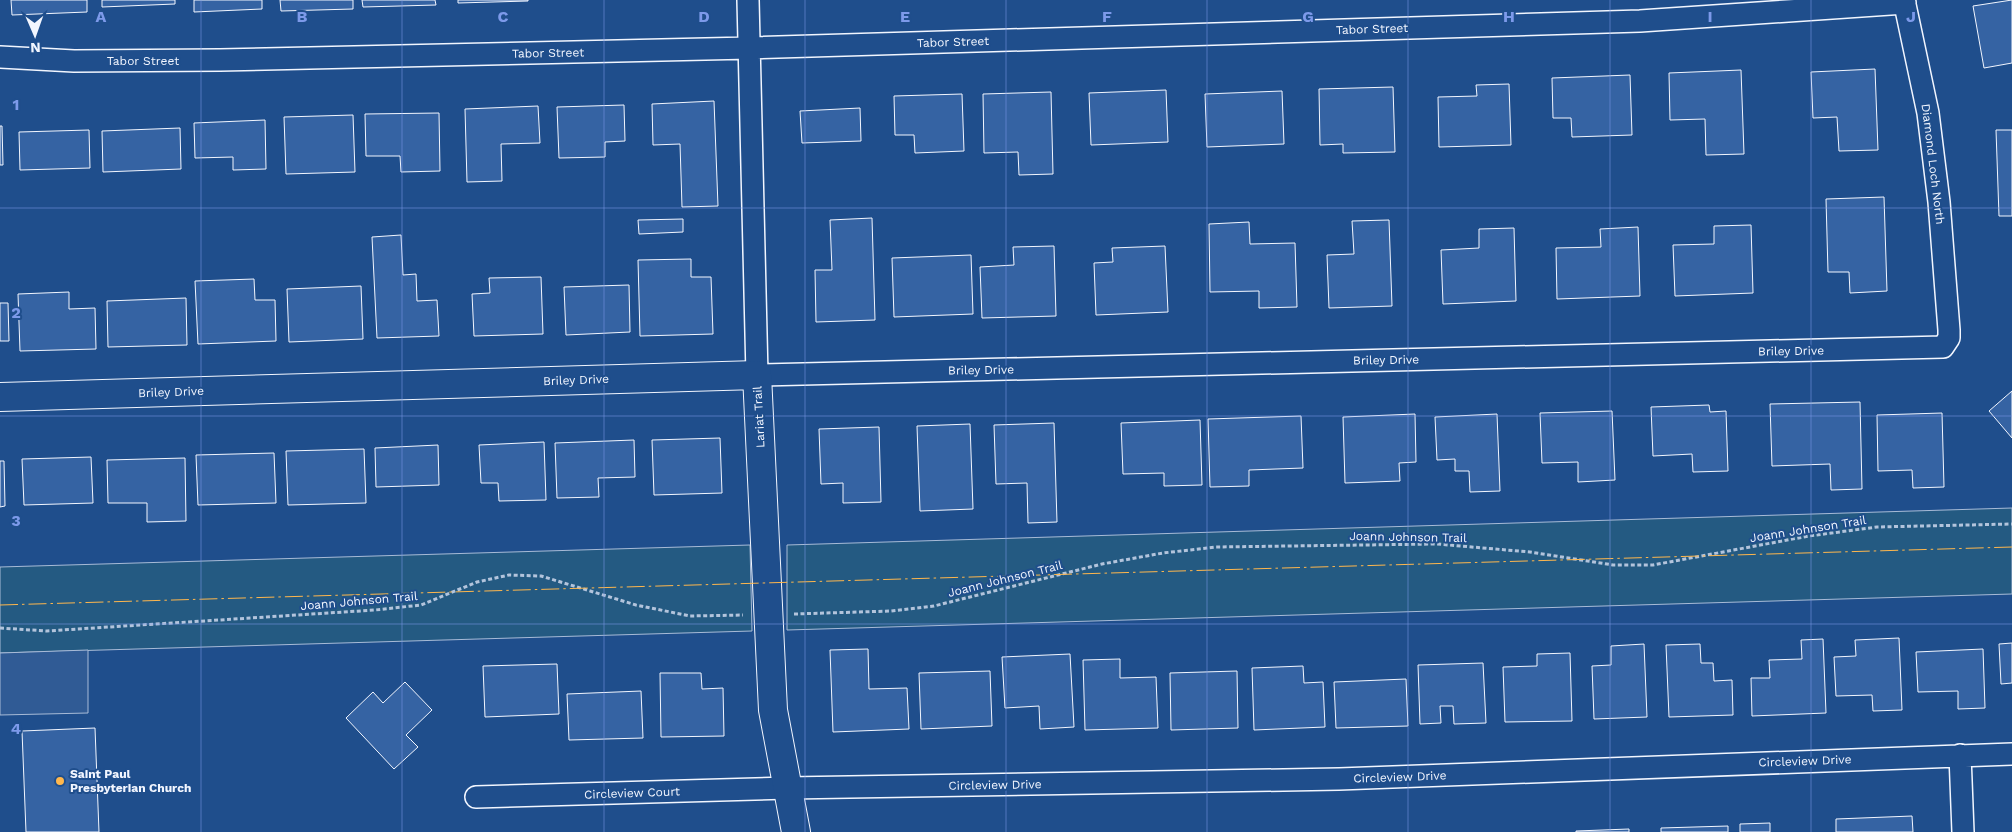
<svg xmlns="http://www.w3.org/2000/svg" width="2012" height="832" font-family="'Work Sans',sans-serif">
<rect width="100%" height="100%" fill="#1f4e8c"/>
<path fill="#245a82" stroke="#a8bbd7" d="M 2012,508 L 2012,594 L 787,630 L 787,545 Z
M 750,545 L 752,631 L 0,653 L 0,567 Z"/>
<path fill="#305b95" stroke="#a8bbd7" d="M 88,650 L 88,713 L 0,715 L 0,653 Z"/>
<path fill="#3563a3" stroke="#f2f6ff" d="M 11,0 L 87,0 L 87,12 L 12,15 Z
M 102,0 L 175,0 L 175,4 L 102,7 Z
M 194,0 L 262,0 L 262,9 L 194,12 Z
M 280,0 L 353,0 L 353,9 L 281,11 Z
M 362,0 L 435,0 L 436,5 L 363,7 Z
M 458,0 L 528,0 L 528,1 L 458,3 Z
M 2012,0 L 2012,63 L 1984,68 L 1973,6 Z
M 1875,69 L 1878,150 L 1839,151 L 1837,117 L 1813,118 L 1811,72 Z
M 1741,70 L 1744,154 L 1706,155 L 1705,119 L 1670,120 L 1669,73 Z
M 1630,75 L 1632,135 L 1572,137 L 1571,118 L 1553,118 L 1552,78 Z
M 1509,84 L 1511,145 L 1439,147 L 1438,97 L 1477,96 L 1476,85 Z
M 1393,87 L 1395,152 L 1343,153 L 1343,144 L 1320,145 L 1319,89 Z
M 1166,90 L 1168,142 L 1091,145 L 1089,93 Z
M 1282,91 L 1284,144 L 1207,147 L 1205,94 Z
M 1051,92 L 1053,174 L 1019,175 L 1018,152 L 984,153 L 983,94 Z
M 962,94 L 964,151 L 915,153 L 914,135 L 895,135 L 894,96 Z
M 714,101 L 718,206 L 682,207 L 680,144 L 653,145 L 652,104 Z
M 624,105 L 625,141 L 605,142 L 605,157 L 559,158 L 557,107 Z
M 538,106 L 540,143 L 501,144 L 502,181 L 467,182 L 465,109 Z
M 860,108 L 861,141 L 802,143 L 800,111 Z
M 439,113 L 440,171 L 401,172 L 400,156 L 366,156 L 365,114 Z
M 353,115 L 355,172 L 286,174 L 284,117 Z
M 265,120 L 266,169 L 233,170 L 233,157 L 195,158 L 194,123 Z
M 0,126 L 2,126 L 3,165 L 0,165 Z
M 180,128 L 181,169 L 103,172 L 102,131 Z
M 89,130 L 90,168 L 20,170 L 19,132 Z
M 1996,130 L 2012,130 L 2012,216 L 1999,216 Z
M 1884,197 L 1887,291 L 1850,293 L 1849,272 L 1828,272 L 1826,199 Z
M 872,218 L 875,320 L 816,322 L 815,270 L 832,270 L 830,220 Z
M 683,219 L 683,232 L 639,234 L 638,220 Z
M 1389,220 L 1392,306 L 1329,308 L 1327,255 L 1354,254 L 1352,221 Z
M 1249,222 L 1250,244 L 1295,243 L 1297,307 L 1259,308 L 1259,291 L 1210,292 L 1209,224 Z
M 1751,225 L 1753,293 L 1675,296 L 1673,245 L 1714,244 L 1714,226 Z
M 1638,227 L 1640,296 L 1557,299 L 1556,248 L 1601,247 L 1600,229 Z
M 1514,228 L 1516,301 L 1443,304 L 1441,250 L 1479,248 L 1479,229 Z
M 401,235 L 403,275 L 416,274 L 417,301 L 437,300 L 439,336 L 377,338 L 372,237 Z
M 1054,246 L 1056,316 L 982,318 L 980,267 L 1014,265 L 1013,247 Z
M 1165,246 L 1168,312 L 1096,315 L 1094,263 L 1113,262 L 1112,248 Z
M 971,255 L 973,314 L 894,317 L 892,258 Z
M 691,259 L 691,277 L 711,277 L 713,334 L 640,336 L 638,260 Z
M 541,277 L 543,334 L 474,336 L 472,294 L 490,293 L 489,278 Z
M 254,279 L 255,300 L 275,300 L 276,341 L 198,344 L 195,281 Z
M 629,285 L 630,332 L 566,335 L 564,287 Z
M 361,286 L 363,339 L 289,342 L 287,289 Z
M 69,292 L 69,309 L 95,308 L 96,349 L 20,351 L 18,294 Z
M 186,298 L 187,345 L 108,347 L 107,301 Z
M 0,303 L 8,303 L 9,341 L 0,341 Z
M 2012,391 L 2012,438 L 1989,411 Z
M 1860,402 L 1862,489 L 1831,490 L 1830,464 L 1772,466 L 1770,404 Z
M 1709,405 L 1710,412 L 1726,411 L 1728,471 L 1693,472 L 1692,454 L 1653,456 L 1651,407 Z
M 1612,411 L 1615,480 L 1578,482 L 1578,462 L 1542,463 L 1540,413 Z
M 1942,413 L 1944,487 L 1913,488 L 1912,470 L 1878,471 L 1877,415 Z
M 1415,414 L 1416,462 L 1399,463 L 1400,481 L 1345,483 L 1343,417 Z
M 1497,414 L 1500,491 L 1470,492 L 1469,471 L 1455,471 L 1455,459 L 1437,460 L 1435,417 Z
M 1301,416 L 1303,468 L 1249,470 L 1249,486 L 1210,487 L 1208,419 Z
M 1200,420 L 1202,485 L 1164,486 L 1164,473 L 1123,474 L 1121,423 Z
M 1054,423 L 1057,522 L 1028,523 L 1027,483 L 996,484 L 994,425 Z
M 970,424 L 973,509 L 920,511 L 917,426 Z
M 879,427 L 881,502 L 843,503 L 843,483 L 821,484 L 819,429 Z
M 720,438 L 722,493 L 654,495 L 652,440 Z
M 634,440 L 635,477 L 598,478 L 599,497 L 557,498 L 555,443 Z
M 544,442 L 546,500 L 499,501 L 498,483 L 481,483 L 479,445 Z
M 438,445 L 439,485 L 376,487 L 375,448 Z
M 364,449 L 366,503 L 288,505 L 286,451 Z
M 274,453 L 276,503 L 198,505 L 196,455 Z
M 91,457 L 93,503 L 24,505 L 22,459 Z
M 185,458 L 186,521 L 147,522 L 147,503 L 108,503 L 107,460 Z
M 0,461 L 4,461 L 5,506 L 0,507 Z
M 1899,638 L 1902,710 L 1873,711 L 1872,695 L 1836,696 L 1834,657 L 1856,656 L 1855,640 Z
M 1823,639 L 1826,713 L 1752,716 L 1751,678 L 1770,678 L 1769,660 L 1802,659 L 1801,640 Z
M 2012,643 L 2012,683 L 2001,684 L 1999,644 Z
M 1644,644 L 1647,717 L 1594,719 L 1592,666 L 1611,665 L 1611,646 Z
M 1700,644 L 1701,663 L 1713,663 L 1714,681 L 1732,680 L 1733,715 L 1669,717 L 1666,645 Z
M 868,649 L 869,689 L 907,688 L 909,729 L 833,732 L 830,650 Z
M 1983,649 L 1985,708 L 1958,709 L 1958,691 L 1918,692 L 1916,652 Z
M 1570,653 L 1572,721 L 1505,722 L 1503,667 L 1537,666 L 1537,654 Z
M 1070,654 L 1074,727 L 1040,729 L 1039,706 L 1005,708 L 1002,657 Z
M 1120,659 L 1120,678 L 1156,677 L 1158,728 L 1085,730 L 1083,660 Z
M 1483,663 L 1486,723 L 1454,724 L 1453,706 L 1440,706 L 1441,723 L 1420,724 L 1418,665 Z
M 557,664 L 559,714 L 485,717 L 483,666 Z
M 1303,666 L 1304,683 L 1323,682 L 1325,727 L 1254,730 L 1252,668 Z
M 990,671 L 992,726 L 921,729 L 919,673 Z
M 1237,671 L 1238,728 L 1171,730 L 1170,673 Z
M 660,673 L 701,673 L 702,689 L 723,688 L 724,736 L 661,737 Z
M 1406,679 L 1408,726 L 1336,728 L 1334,682 Z
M 405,682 L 432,710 L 406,735 L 418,747 L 394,769 L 346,718 L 373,692 L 383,703 Z
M 641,691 L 643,738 L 569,740 L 567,694 Z
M 95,728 L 99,832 L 26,832 L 22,731 Z
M 1912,816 L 1913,832 L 1836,832 L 1836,819 Z
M 1770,823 L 1770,832 L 1740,832 L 1740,824 Z
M 1728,826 L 1728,832 L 1661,832 L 1661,828 Z
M 1629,829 L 1629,832 L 1576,832 L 1576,831 Z"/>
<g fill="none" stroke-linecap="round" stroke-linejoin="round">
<defs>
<path id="minor" d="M 748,0 L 757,375 L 1943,347 L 1949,338 L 1949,330 L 1939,202 L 1928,113 L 1904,0
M 0,57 L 74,61 L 220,60 L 749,48 L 1640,21 L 1905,3
M 1960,755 L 1963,832
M 476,797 L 788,788 L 1339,779 L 2012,754"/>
<path id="tertiary" d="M 0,397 L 757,375 L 773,710 L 796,832"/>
</defs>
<use href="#minor" stroke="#f2f6ff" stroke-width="24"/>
<use href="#tertiary" stroke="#f2f6ff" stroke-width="30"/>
<path stroke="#b3c4dc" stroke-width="3" stroke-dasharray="4 2.5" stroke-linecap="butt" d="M 794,614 L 891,611 L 934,606 L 1102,564 L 1163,553 L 1216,547 L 1437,544 L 1530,552 L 1613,565 L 1653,565 L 1809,536 L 1877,527 L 2012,524
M 0,628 L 47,631 L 375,610 L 421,605 L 477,582 L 509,575 L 541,576 L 636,605 L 690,616 L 743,615"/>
<use href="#minor" stroke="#1f4e8c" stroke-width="21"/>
<use href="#tertiary" stroke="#1f4e8c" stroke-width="28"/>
<path stroke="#ffb74d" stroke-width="1" stroke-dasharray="18 4 2.5 4" stroke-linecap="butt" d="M 0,605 L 2012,547"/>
</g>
<path fill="none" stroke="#7d9aea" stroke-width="1" stroke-opacity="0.55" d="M 201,0 L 201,832M 402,0 L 402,832M 604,0 L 604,832M 805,0 L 805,832M 1006,0 L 1006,832M 1207,0 L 1207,832M 1408,0 L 1408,832M 1610,0 L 1610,832M 1811,0 L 1811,832M 0,208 L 2012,208M 0,416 L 2012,416M 0,624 L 2012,624"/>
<circle fill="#ffb74d" stroke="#1f4e8c" stroke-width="2" cx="60" cy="781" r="5"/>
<g text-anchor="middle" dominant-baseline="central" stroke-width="4" stroke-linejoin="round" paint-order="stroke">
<g font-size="12" fill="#f2f6ff" stroke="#1f4e8c">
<text transform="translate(1372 29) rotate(-2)">Tabor Street</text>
<text transform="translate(953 42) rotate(-2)">Tabor Street</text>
<text transform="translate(548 53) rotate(-1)">Tabor Street</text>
<text x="143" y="61">Tabor Street</text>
<text transform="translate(1933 164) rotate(83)">Diamond Loch North</text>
<text transform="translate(1791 351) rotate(-1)">Briley Drive</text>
<text transform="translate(1386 360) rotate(-1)">Briley Drive</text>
<text transform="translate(981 370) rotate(-1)">Briley Drive</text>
<text transform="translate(576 380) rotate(-2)">Briley Drive</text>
<text transform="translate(171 392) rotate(-2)">Briley Drive</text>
<text transform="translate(759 417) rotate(-93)">Lariat Trail</text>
<text transform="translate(1808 529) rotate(-9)">Joann Johnson Trail</text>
<text transform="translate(1408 537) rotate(1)">Joann Johnson Trail</text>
<text transform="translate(1005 579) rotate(-14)">Joann Johnson Trail</text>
<text transform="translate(359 601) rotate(-5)">Joann Johnson Trail</text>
<text transform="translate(1805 761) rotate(-2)">Circleview Drive</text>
<text transform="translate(1400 777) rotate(-2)">Circleview Drive</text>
<text transform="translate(995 785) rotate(-1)">Circleview Drive</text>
<text transform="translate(632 793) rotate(-2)">Circleview Court</text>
</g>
<g font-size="12" font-weight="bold" fill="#f2f6ff" stroke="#1f4e8c" text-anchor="start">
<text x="70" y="774">Saint Paul<tspan x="70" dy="14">Presbyterian Church</tspan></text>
</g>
</g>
<g font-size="16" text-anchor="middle" font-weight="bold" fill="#7d9aea" stroke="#1f4e8c" stroke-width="4" stroke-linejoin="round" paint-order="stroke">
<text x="101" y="22">A</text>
<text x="302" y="22">B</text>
<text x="503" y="22">C</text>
<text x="704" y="22">D</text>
<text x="905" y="22">E</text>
<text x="1107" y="22">F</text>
<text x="1308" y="22">G</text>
<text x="1509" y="22">H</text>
<text x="1710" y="22">I</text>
<text x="1911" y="22">J</text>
<text x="16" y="110">1</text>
<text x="16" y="318">2</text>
<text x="16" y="526">3</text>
<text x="16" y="734">4</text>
</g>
<g transform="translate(35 35) rotate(178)" stroke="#1f4e8c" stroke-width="4" paint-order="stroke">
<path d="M0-4L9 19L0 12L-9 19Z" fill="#f2f6ff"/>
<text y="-8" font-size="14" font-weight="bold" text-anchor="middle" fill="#f2f6ff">N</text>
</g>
</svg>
